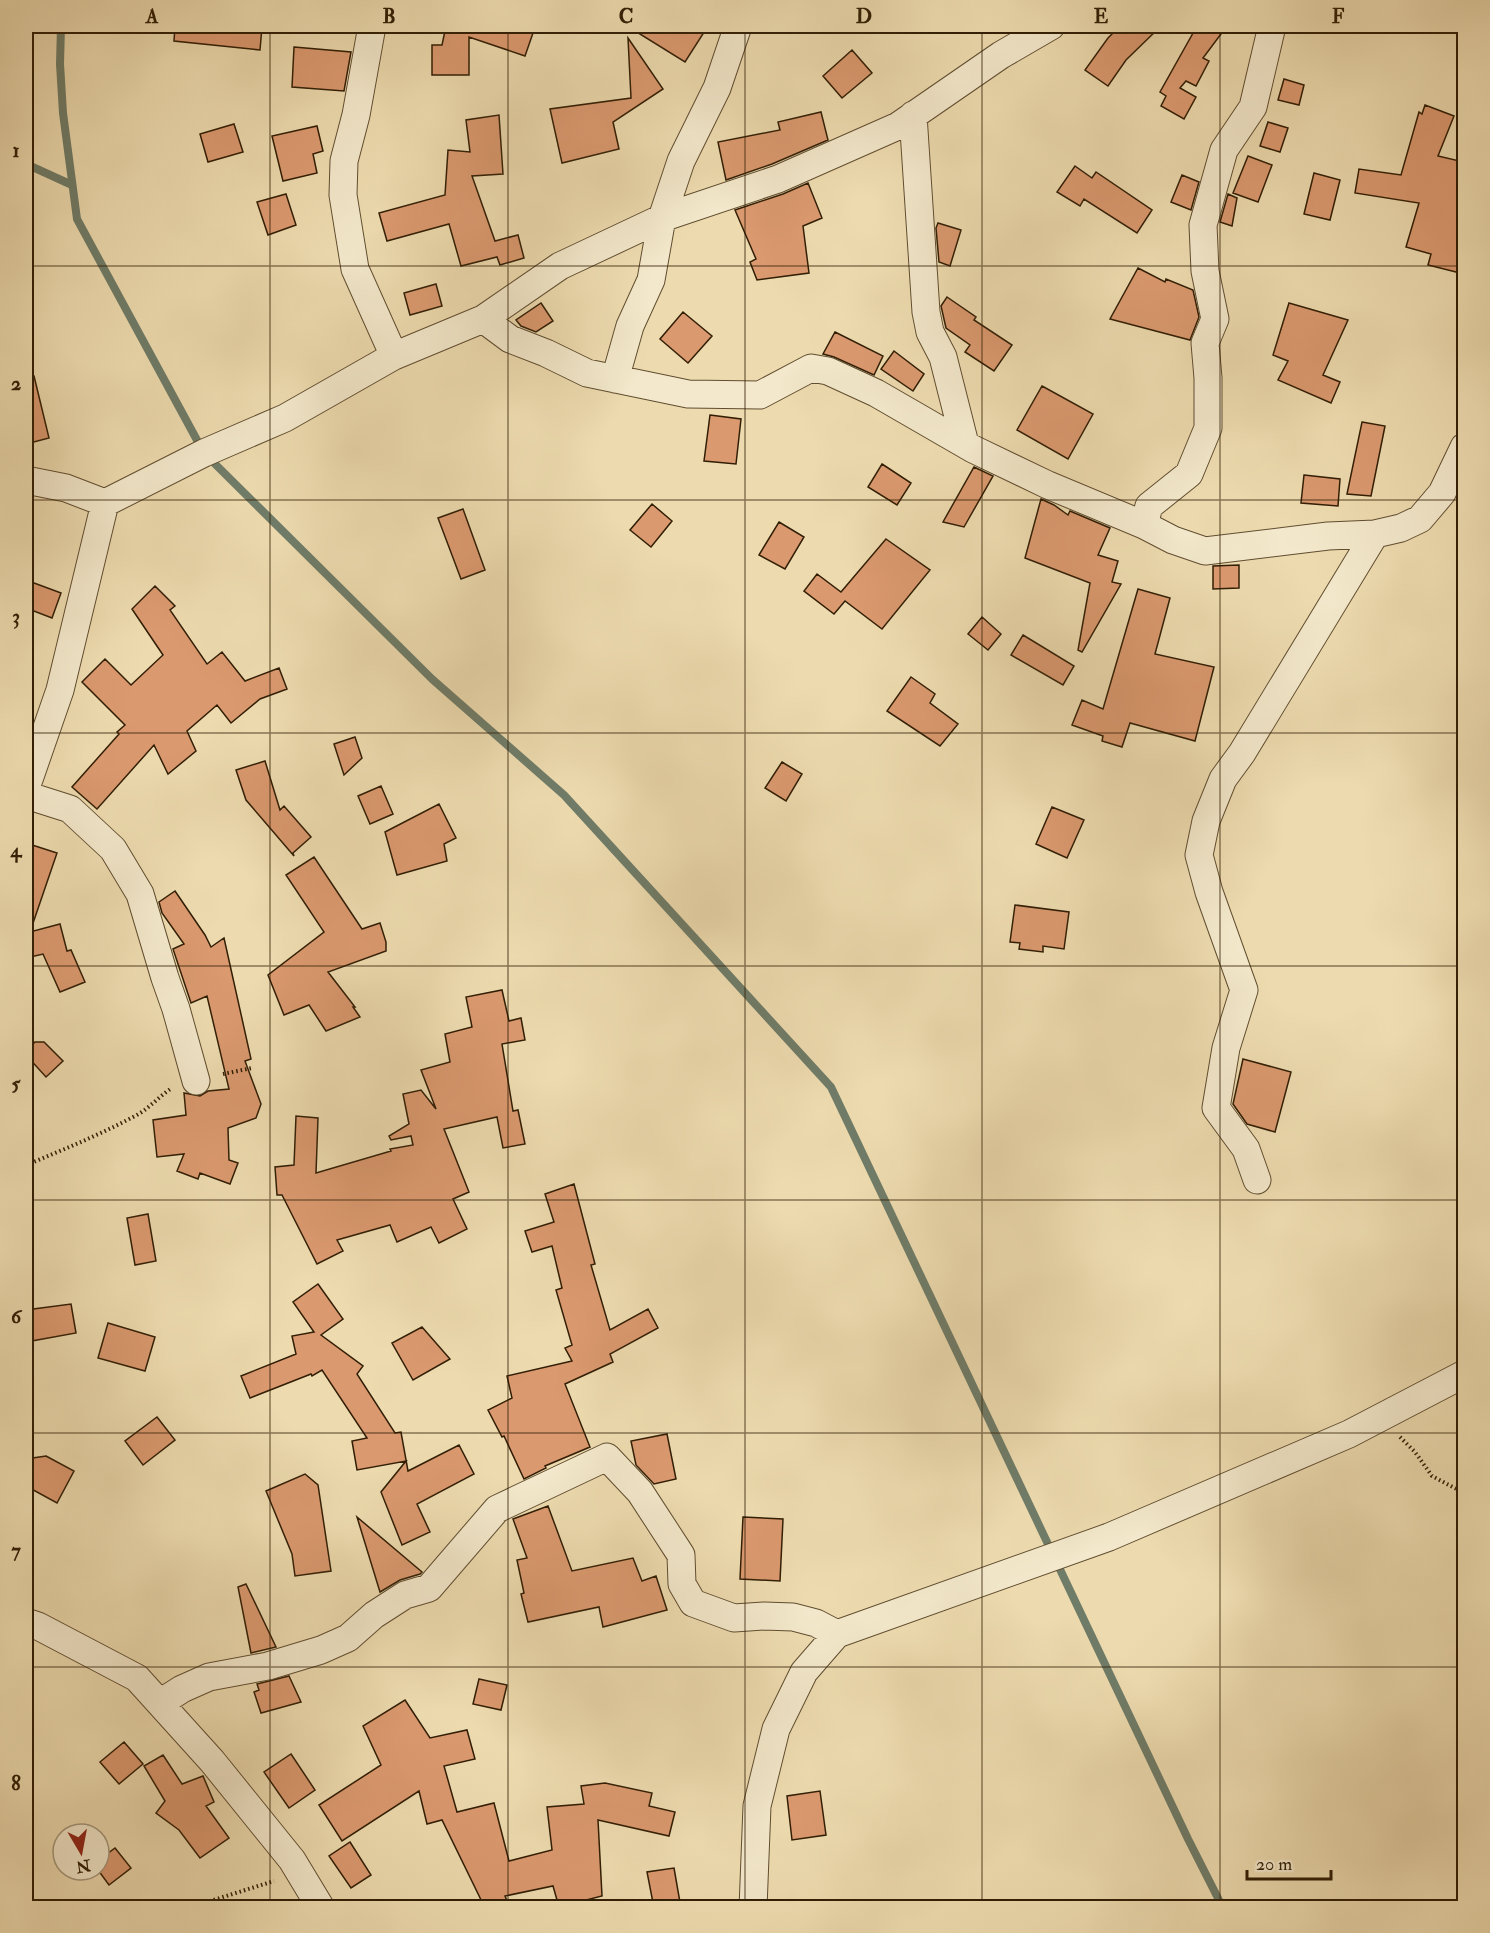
<svg xmlns="http://www.w3.org/2000/svg" width="1490" height="1933" font-family="'IM FELL Double Pica',serif">
<rect width="100%" height="100%" fill="#eddbaf"/>
<filter id="stains"><feTurbulence type="fractalNoise" baseFrequency=".00333" numOctaves="4"/><feColorMatrix values="0 0 0 0 .2 0 0 0 0 .09 0 0 0 0 .02 0 0 0 .5 -.17"/></filter>
<radialGradient id="worn" r=".72"><stop offset=".6" stop-color="#630" stop-opacity="0"/><stop offset="1" stop-color="#630" stop-opacity=".3"/></radialGradient>
<g fill="none" stroke-linecap="round" stroke-linejoin="round">
<path stroke="#6f7c68" stroke-width="8" d="M 61,26 L 60,64 L 63,113 L 77,219 L 204,453 L 432,679 L 564,795 L 831,1087 L 1188,1839 L 1223,1908
M 26,164 L 72,185"/>
</g>
<path fill="#db996f" stroke="#311e05" stroke-width="1.5" d="M 175,26 L 262,27 L 260,50 L 174,41 Z
M 446,26 L 512,26 L 533,33 L 525,56 L 469,37 L 469,75 L 432,75 L 432,45 L 442,45 Z
M 627,26 L 708,26 L 685,62 Z
M 1120,26 L 1161,26 L 1126,60 L 1108,86 L 1085,70 L 1108,38 Z
M 1197,26 L 1227,26 L 1203,58 L 1209,61 L 1196,86 L 1186,81 L 1180,88 L 1196,97 L 1184,119 L 1161,106 L 1166,96 L 1160,92 Z
M 628,38 L 663,89 L 613,122 L 619,149 L 562,163 L 550,109 L 631,98 Z
M 294,47 L 351,52 L 344,91 L 292,87 Z
M 852,50 L 872,73 L 842,98 L 823,76 Z
M 1284,79 L 1304,85 L 1299,105 L 1278,100 Z
M 1425,105 L 1454,116 L 1438,156 L 1464,162 L 1464,274 L 1428,265 L 1431,254 L 1406,247 L 1419,203 L 1355,193 L 1359,169 L 1401,175 L 1419,112 L 1422,114 Z
M 821,112 L 828,140 L 772,164 L 726,180 L 718,142 L 780,130 L 778,122 Z
M 499,115 L 503,174 L 472,176 L 495,241 L 518,235 L 524,258 L 500,265 L 497,257 L 461,266 L 449,224 L 387,241 L 379,213 L 445,195 L 448,150 L 470,152 L 466,120 Z
M 1268,122 L 1288,128 L 1280,152 L 1260,146 Z
M 234,124 L 243,152 L 208,162 L 200,134 Z
M 317,126 L 323,151 L 313,154 L 317,173 L 283,181 L 272,136 Z
M 1248,156 L 1272,165 L 1258,202 L 1233,193 Z
M 1075,166 L 1092,178 L 1096,172 L 1152,210 L 1137,233 L 1084,199 L 1080,206 L 1057,192 Z
M 1314,173 L 1340,180 L 1330,220 L 1304,214 Z
M 1182,175 L 1199,182 L 1191,210 L 1171,202 Z
M 808,183 L 822,218 L 803,226 L 809,273 L 757,280 L 750,262 L 756,259 L 735,210 L 783,194 Z
M 286,194 L 296,225 L 268,235 L 257,202 Z
M 1228,194 L 1237,198 L 1232,226 L 1220,222 Z
M 938,223 L 961,230 L 950,266 L 939,262 L 936,228 Z
M 1138,268 L 1165,282 L 1166,279 L 1193,290 L 1199,317 L 1190,340 L 1110,319 Z
M 436,284 L 442,306 L 410,315 L 404,293 Z
M 947,297 L 976,317 L 974,320 L 1012,345 L 994,371 L 965,352 L 970,345 L 946,328 L 941,306 Z
M 541,303 L 553,321 L 536,332 L 521,326 L 516,320 Z
M 1289,303 L 1348,320 L 1323,375 L 1340,382 L 1331,403 L 1278,380 L 1288,361 L 1273,355 Z
M 683,312 L 712,336 L 688,363 L 660,339 Z
M 835,332 L 883,356 L 874,375 L 834,357 L 823,354 Z
M 894,351 L 924,374 L 913,391 L 881,369 Z
M 34,376 L 49,438 L 26,444 L 26,377 Z
M 1042,386 L 1093,414 L 1068,459 L 1017,430 Z
M 710,415 L 741,419 L 736,464 L 704,461 Z
M 1362,422 L 1385,426 L 1371,496 L 1347,494 Z
M 882,464 L 911,483 L 897,505 L 868,487 Z
M 974,467 L 993,476 L 964,527 L 943,522 Z
M 1304,475 L 1340,479 L 1338,506 L 1301,503 Z
M 1041,499 L 1054,505 L 1068,515 L 1070,511 L 1110,528 L 1098,555 L 1118,561 L 1112,582 L 1121,584 L 1082,652 L 1078,650 L 1090,583 L 1025,558 Z
M 652,504 L 672,521 L 651,547 L 630,530 Z
M 463,509 L 485,570 L 461,579 L 438,518 Z
M 779,522 L 804,537 L 785,569 L 759,555 Z
M 886,539 L 930,570 L 882,629 L 845,601 L 834,614 L 804,591 L 817,574 L 841,592 Z
M 1239,565 L 1239,588 L 1213,589 L 1213,566 Z
M 26,580 L 61,593 L 52,618 L 26,608 Z
M 155,586 L 175,606 L 170,610 L 207,664 L 222,652 L 245,681 L 279,668 L 287,689 L 260,699 L 231,723 L 217,705 L 187,731 L 196,751 L 168,774 L 154,745 L 97,809 L 72,787 L 119,734 L 117,732 L 125,725 L 82,682 L 105,659 L 131,685 L 163,655 L 132,609 Z
M 1138,589 L 1170,598 L 1155,654 L 1214,667 L 1195,741 L 1130,723 L 1122,747 L 1102,741 L 1103,736 L 1072,725 L 1082,700 L 1103,709 Z
M 982,617 L 1001,634 L 988,650 L 968,634 Z
M 1023,635 L 1074,666 L 1063,685 L 1011,655 Z
M 911,677 L 935,694 L 930,703 L 958,724 L 940,746 L 887,711 Z
M 355,737 L 362,758 L 344,775 L 334,744 Z
M 265,761 L 280,810 L 284,806 L 311,837 L 293,853 L 294,856 L 246,800 L 236,770 Z
M 782,762 L 802,774 L 786,801 L 765,788 Z
M 381,786 L 393,814 L 370,824 L 358,796 Z
M 439,804 L 456,838 L 444,844 L 447,861 L 397,875 L 385,832 Z
M 1052,807 L 1084,820 L 1067,858 L 1036,844 Z
M 26,843 L 57,853 L 30,932 L 60,924 L 67,951 L 71,950 L 85,982 L 60,992 L 43,954 L 26,958 Z
M 314,857 L 362,929 L 380,923 L 386,942 L 386,951 L 328,972 L 355,1007 L 353,1007 L 360,1017 L 326,1031 L 309,1005 L 284,1015 L 268,975 L 324,932 L 286,875 Z
M 175,891 L 205,935 L 211,947 L 224,938 L 251,1059 L 245,1061 L 261,1104 L 256,1118 L 228,1128 L 229,1160 L 238,1163 L 230,1184 L 200,1173 L 198,1179 L 177,1171 L 184,1154 L 157,1157 L 153,1120 L 186,1115 L 184,1093 L 200,1096 L 208,1091 L 229,1089 L 207,996 L 191,1003 L 173,949 L 184,944 L 162,913 L 159,902 Z
M 1015,905 L 1069,912 L 1064,949 L 1043,946 L 1043,952 L 1019,949 L 1020,943 L 1010,942 Z
M 502,990 L 509,1021 L 521,1018 L 525,1040 L 502,1044 L 513,1111 L 518,1110 L 525,1144 L 503,1148 L 497,1117 L 444,1129 L 469,1192 L 453,1199 L 467,1229 L 439,1243 L 431,1227 L 397,1242 L 390,1225 L 337,1240 L 343,1251 L 317,1264 L 282,1195 L 277,1195 L 275,1167 L 294,1165 L 296,1116 L 318,1118 L 316,1173 L 391,1151 L 390,1149 L 413,1145 L 411,1136 L 391,1140 L 389,1136 L 409,1124 L 403,1094 L 421,1090 L 436,1109 L 421,1070 L 450,1062 L 445,1034 L 472,1027 L 466,997 Z
M 35,1042 L 44,1042 L 63,1061 L 46,1077 L 26,1055 L 26,1051 Z
M 1243,1059 L 1291,1072 L 1275,1132 L 1247,1124 L 1233,1104 Z
M 574,1184 L 595,1264 L 591,1265 L 610,1330 L 648,1309 L 658,1328 L 610,1354 L 613,1362 L 565,1384 L 590,1447 L 545,1466 L 546,1468 L 524,1479 L 504,1436 L 502,1437 L 488,1410 L 512,1398 L 507,1376 L 572,1361 L 565,1348 L 572,1345 L 556,1290 L 562,1288 L 552,1246 L 532,1252 L 525,1231 L 554,1222 L 545,1194 Z
M 148,1214 L 156,1261 L 135,1265 L 127,1218 Z
M 318,1284 L 343,1319 L 321,1335 L 363,1366 L 357,1374 L 395,1433 L 401,1432 L 408,1471 L 459,1445 L 474,1474 L 417,1504 L 430,1532 L 402,1545 L 381,1492 L 406,1461 L 357,1470 L 352,1441 L 367,1438 L 322,1370 L 312,1376 L 311,1374 L 250,1398 L 241,1376 L 296,1354 L 292,1336 L 314,1332 L 293,1302 Z
M 71,1304 L 76,1333 L 26,1342 L 26,1310 Z
M 108,1323 L 155,1337 L 145,1371 L 98,1358 Z
M 422,1327 L 450,1359 L 413,1380 L 392,1343 Z
M 157,1417 L 175,1440 L 143,1465 L 125,1441 Z
M 667,1434 L 676,1479 L 654,1484 L 636,1465 L 631,1441 Z
M 46,1456 L 74,1471 L 57,1503 L 26,1486 L 26,1459 Z
M 305,1474 L 318,1485 L 331,1571 L 295,1576 L 292,1554 L 266,1491 Z
M 548,1506 L 572,1571 L 633,1558 L 642,1581 L 656,1576 L 667,1610 L 603,1627 L 599,1607 L 528,1622 L 521,1594 L 524,1593 L 517,1560 L 527,1558 L 513,1519 Z
M 357,1517 L 422,1572 L 420,1574 L 400,1580 L 380,1592 Z
M 743,1517 L 783,1519 L 780,1581 L 740,1579 Z
M 246,1584 L 276,1647 L 251,1653 L 238,1587 Z
M 289,1676 L 301,1702 L 261,1713 L 254,1692 L 259,1690 L 257,1684 Z
M 479,1679 L 507,1685 L 501,1710 L 473,1704 Z
M 405,1700 L 430,1738 L 467,1730 L 475,1759 L 444,1766 L 457,1812 L 494,1803 L 509,1861 L 552,1850 L 547,1807 L 584,1804 L 581,1786 L 605,1783 L 652,1793 L 649,1806 L 675,1812 L 669,1836 L 598,1820 L 602,1896 L 559,1907 L 553,1886 L 505,1896 L 510,1908 L 485,1908 L 442,1820 L 427,1824 L 419,1791 L 342,1841 L 319,1805 L 381,1765 L 363,1726 Z
M 124,1742 L 143,1764 L 119,1784 L 100,1762 Z
M 291,1754 L 315,1790 L 289,1808 L 264,1772 Z
M 163,1755 L 182,1784 L 203,1776 L 214,1802 L 206,1806 L 229,1838 L 200,1858 L 179,1830 L 156,1813 L 165,1801 L 144,1766 Z
M 820,1791 L 826,1835 L 792,1840 L 787,1796 Z
M 350,1842 L 371,1875 L 351,1888 L 329,1856 Z
M 115,1848 L 131,1868 L 109,1885 L 98,1870 L 99,1860 Z
M 674,1868 L 681,1908 L 654,1908 L 647,1872 Z"/>
<g fill="none" stroke-linecap="round" stroke-linejoin="round">
<defs>
<path id="street" d="M 372,26 L 356,115 L 344,161 L 343,195 L 355,269 L 394,356
M 913,115 L 926,312 L 930,332 L 943,357 L 965,444
M 483,319 L 510,339 L 546,353 L 587,373 L 688,394 L 760,395 L 811,368 L 828,371 L 876,393 L 973,449 L 1048,485 L 1144,525 L 1173,540 L 1205,551 L 1328,536 L 1375,534 L 1401,528 L 1420,519 L 1442,493 L 1464,447
M 615,379 L 630,326 L 651,280 L 662,218 L 778,179 L 898,126 L 1001,55 L 1051,26
M 26,480 L 66,488 L 105,503
M 1144,525 L 1149,506 L 1189,474 L 1208,428 L 1208,378 L 1205,343 L 1215,319 L 1205,271 L 1203,225 L 1224,150 L 1253,107 L 1272,26
M 26,788 L 60,690 L 105,503 L 204,453 L 285,418 L 394,356 L 483,319 L 560,266 L 662,218 L 681,161 L 717,88 L 738,26
M 26,795 L 70,809 L 113,849 L 140,894 L 165,978 L 176,1009 L 196,1081
M 1257,1180 L 1246,1149 L 1216,1108 L 1226,1048 L 1244,990 L 1209,892 L 1199,855 L 1206,821 L 1223,779 L 1242,753 L 1375,534
M 26,1622 L 38,1626 L 137,1678 L 212,1761 L 292,1860 L 321,1908
M 160,1703 L 182,1689 L 209,1677 L 268,1666 L 321,1650 L 348,1638 L 374,1615 L 405,1595 L 429,1588 L 497,1509 L 607,1457 L 640,1492 L 681,1555 L 682,1584 L 693,1603 L 734,1618 L 764,1616 L 793,1617 L 816,1623 L 837,1634
M 753,1908 L 757,1806 L 776,1729 L 804,1672 L 837,1634 L 1109,1537 L 1349,1434 L 1464,1374"/>
</defs>
<use href="#street" stroke="#604d30" stroke-width="29"/>
<path stroke="#311e05" stroke-width="4" stroke-dasharray="1.5 3" stroke-linecap="butt" d="M 223,1074 L 252,1068
M 26,1165 C 63,1150 99,1135 135,1116 C 149,1109 159,1096 172,1088
M 1400,1437 L 1415,1452 L 1432,1476 L 1464,1493
M 188,1908 L 274,1881"/>
<use href="#street" stroke="#f3e8cb" stroke-width="27"/>
</g>
<path fill="none" stroke="#311e05" stroke-width="1.5" stroke-opacity="0.55" d="M 270,26 L 270,1908M 508,26 L 508,1908M 745,26 L 745,1908M 982,26 L 982,1908M 1220,26 L 1220,1908M 26,266 L 1464,266M 26,500 L 1464,500M 26,733 L 1464,733M 26,966 L 1464,966M 26,1200 L 1464,1200M 26,1433 L 1464,1433M 26,1667 L 1464,1667"/>
<rect width="1490" height="1933" fill="none" stroke="#eddbaf" stroke-width="66"/>
<g transform="translate(81 1852) rotate(170)"><circle r="28" fill="#f3e8cb" stroke="#a5977c" stroke-width="1.5"/>
<path d="M0-4.5L10 22L0 15L-10 22Z" fill="#8f2418"/>
<text y="-9" font-size="16" font-weight="bold" text-anchor="middle" fill="#311e05">N</text>
</g>
<path d="M1247 1870v9h84v-9" fill="none" stroke="#311e05" stroke-width="3"/>
<text x="1256" y="1870" font-size="18" fill="#311e05" stroke="#f3e8cb" stroke-width="4.5" paint-order="stroke">20 m</text>
<rect x="33" y="33" width="1424" height="1867" fill="none" stroke="#311e05" stroke-width="2"/>
<g font-size="20" text-anchor="middle" font-weight="bold" fill="#311e05">
<text x="152" y="23">A</text>
<text x="389" y="23">B</text>
<text x="626" y="23">C</text>
<text x="864" y="23">D</text>
<text x="1101" y="23">E</text>
<text x="1338" y="23">F</text>
<text x="16" y="157">1</text>
<text x="16" y="390">2</text>
<text x="16" y="623">3</text>
<text x="16" y="857">4</text>
<text x="16" y="1090">5</text>
<text x="16" y="1323">6</text>
<text x="16" y="1557">7</text>
<text x="16" y="1790">8</text>
</g>
<rect width="100%" height="100%" filter="url(#stains)"/>
<rect width="100%" height="100%" fill="url(#worn)"/>
</svg>
